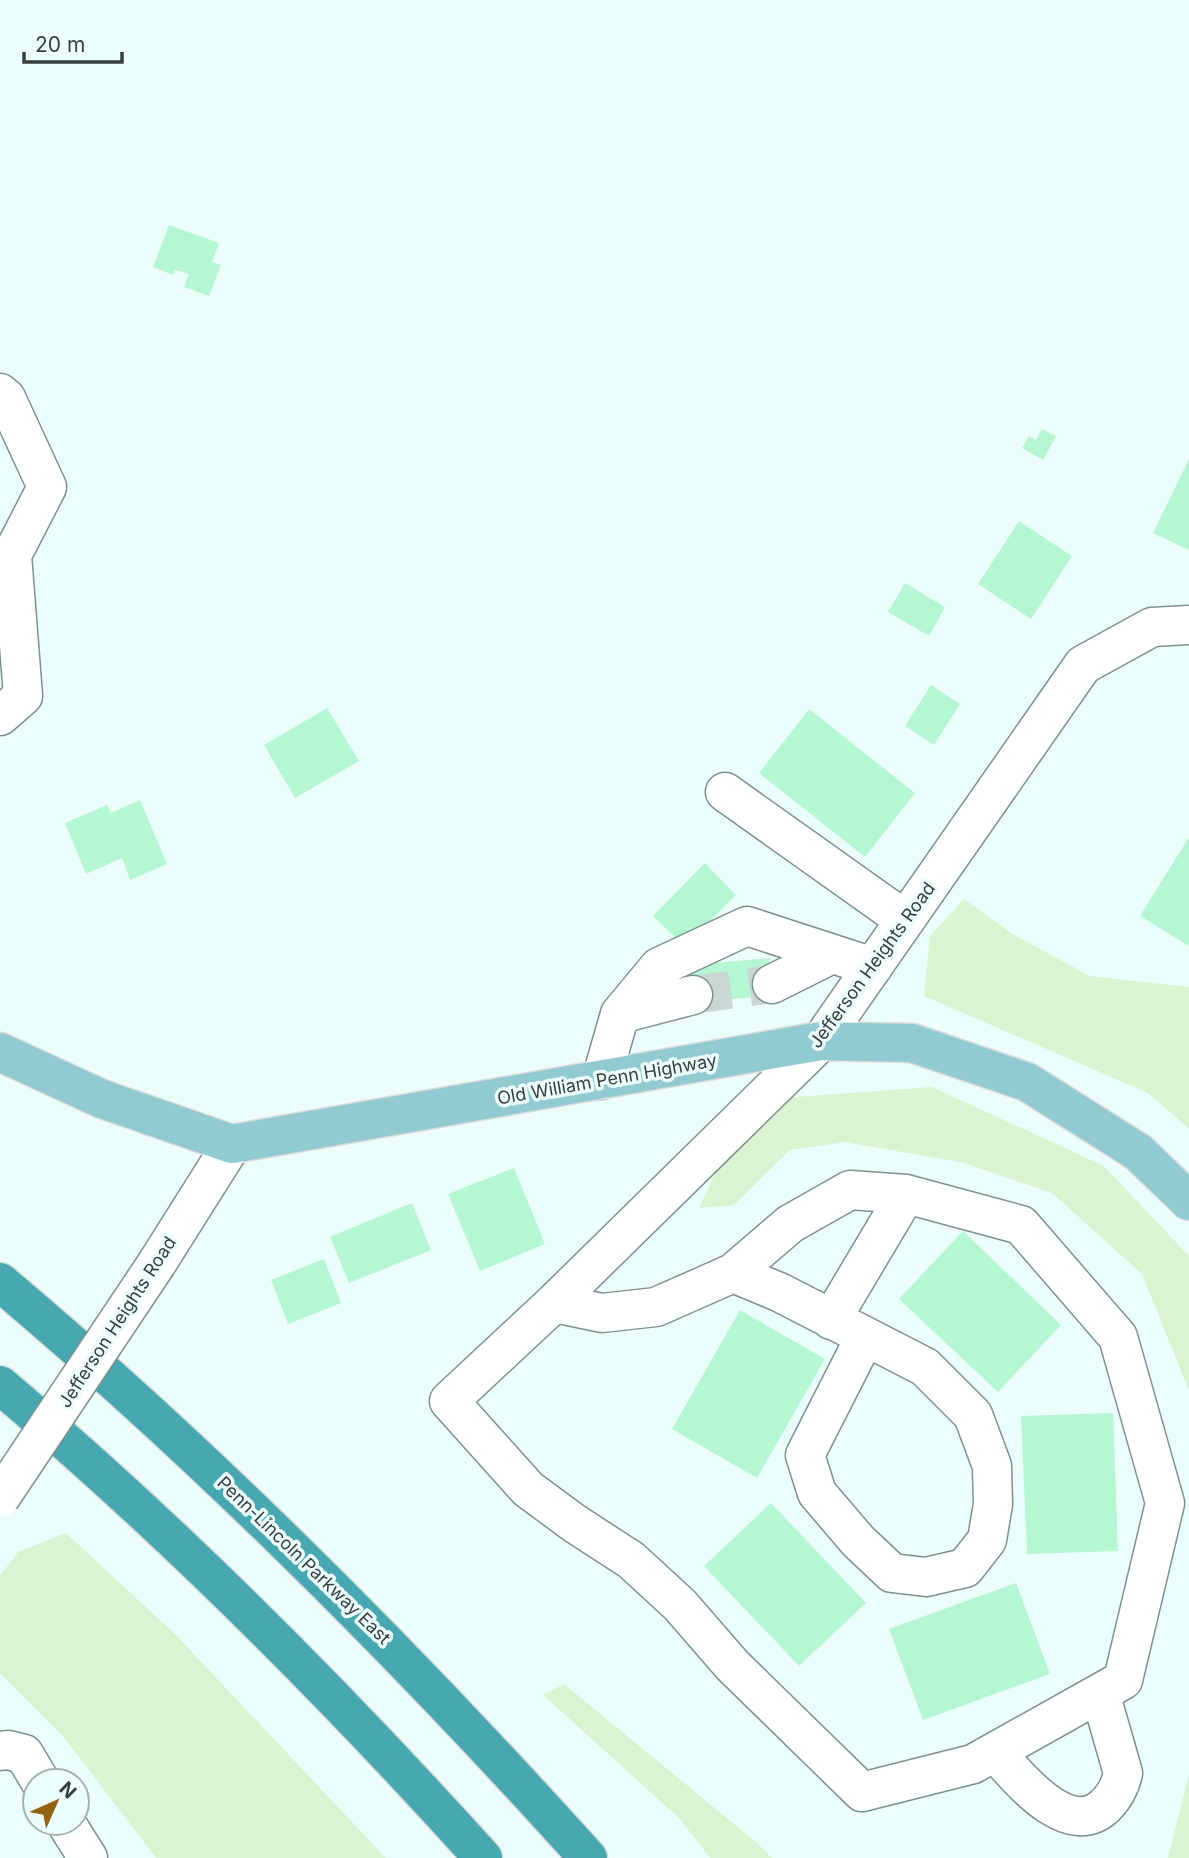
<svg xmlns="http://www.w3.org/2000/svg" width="1189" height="1858" font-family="Inter,sans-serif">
<rect width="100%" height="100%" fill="#ecfefb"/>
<path fill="#daf4d2" d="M 964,899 L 1014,935 L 1090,976 L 1189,987 L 1189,1129 L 1148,1093 L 924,996 L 930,936 Z
M 932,1087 L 1104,1166 L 1189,1256 L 1189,1391 L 1142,1274 L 1052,1193 L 964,1163 L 845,1142 L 790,1150 L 734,1205 L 699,1208 L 715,1174 L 781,1098 Z
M 66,1533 L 175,1634 L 386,1858 L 156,1858 L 63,1736 L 0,1673 L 0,1576 L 18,1552 Z
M 564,1684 L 756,1842 L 772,1858 L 710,1858 L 680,1819 L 543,1695 Z
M 1189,1774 L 1189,1858 L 1168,1858 Z"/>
<path fill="#b5f7d3" d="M 169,225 L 219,243 L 212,262 L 221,265 L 209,296 L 184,287 L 189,274 L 175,270 L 173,275 L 153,267 Z
M 1042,429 L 1056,436 L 1043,460 L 1022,448 L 1029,436 L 1036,440 Z
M 1189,459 L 1189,550 L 1153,533 Z
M 1019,521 L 1072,556 L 1031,619 L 978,584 Z
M 905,583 L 945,607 L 929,636 L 888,612 Z
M 931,685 L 960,704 L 934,745 L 905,726 Z
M 327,708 L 359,761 L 295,798 L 264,745 Z
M 809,709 L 915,793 L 865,857 L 759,773 Z
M 140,800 L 167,864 L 130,880 L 122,858 L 86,874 L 65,823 L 107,805 L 111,813 Z
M 1189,837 L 1189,946 L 1140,916 Z
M 705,863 L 736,895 L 684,947 L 653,916 Z
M 770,958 L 773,995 L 694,1003 L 690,965 Z
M 514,1168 L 545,1244 L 480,1271 L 448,1194 Z
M 412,1203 L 431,1250 L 349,1283 L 330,1237 Z
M 963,1231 L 1061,1325 L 998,1392 L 899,1299 Z
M 324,1259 L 341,1303 L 288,1324 L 271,1280 Z
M 740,1310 L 825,1359 L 757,1478 L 672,1429 Z
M 1113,1413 L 1118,1551 L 1027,1554 L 1021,1416 Z
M 771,1503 L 866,1603 L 799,1666 L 704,1566 Z
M 1016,1583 L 1050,1674 L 923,1720 L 889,1629 Z"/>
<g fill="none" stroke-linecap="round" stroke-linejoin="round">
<path stroke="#c8d8d5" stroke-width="38" stroke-dasharray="38 19" stroke-linecap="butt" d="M 693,995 L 772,984"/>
<defs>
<path id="minor" d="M 0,393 L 6,398 L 47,487 L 12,555 L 23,696 L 0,716
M 725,792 L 905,920
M 772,984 L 832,954
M 620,1014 L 693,995
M 601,1080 L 620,1014 L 659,967 L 747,926 L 873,967
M 157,1263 L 232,1144
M 733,1273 L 779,1292 L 925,1367 L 973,1415 L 992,1466 L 993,1504 L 987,1540 L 965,1568 L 926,1577 L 892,1573 L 858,1541 L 817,1493 L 805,1455 L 865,1337
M 554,1303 L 602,1313 L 656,1307 L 733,1273 L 790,1224 L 850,1190 L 906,1194 L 1021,1225 L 1118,1337 L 1165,1503 L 1123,1680 L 973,1764 L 862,1792 L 732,1665 L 680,1605 L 631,1560 L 574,1523 L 528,1489 L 449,1401 L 554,1303 L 821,1041 L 1083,665 L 1152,627 L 1189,625
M 831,1320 L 906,1194
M 0,1751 L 8,1750 L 24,1754 L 40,1781
M 995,1752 C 1018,1777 1068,1841 1105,1806 C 1115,1796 1120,1787 1123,1773 L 1100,1693
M 66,1823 L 88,1858"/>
<path id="major" d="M 0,1052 L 102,1099 L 232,1144 L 821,1041 L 912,1043 L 1027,1082 L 1138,1152 L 1189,1201"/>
<path id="highway" d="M 0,1282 C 210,1459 404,1654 588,1858
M 0,1385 C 172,1530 332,1691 483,1858"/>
</defs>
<use href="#minor" stroke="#7d928e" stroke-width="41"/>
<use href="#major" stroke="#dbdcdc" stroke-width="41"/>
<use href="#highway" stroke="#dbdcdc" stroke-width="41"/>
<use href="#minor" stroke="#fff" stroke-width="38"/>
<use href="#major" stroke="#91cbd1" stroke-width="38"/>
<use href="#highway" stroke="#47a8b2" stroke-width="38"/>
<defs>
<path id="minor-bridge" d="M 0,1498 L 157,1263"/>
</defs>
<use href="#minor-bridge" stroke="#7d928e" stroke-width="41" stroke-linecap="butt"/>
<use href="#minor-bridge" stroke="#fff" stroke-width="38"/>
</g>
<g text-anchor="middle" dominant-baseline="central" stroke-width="7" stroke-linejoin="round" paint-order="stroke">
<g font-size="18" fill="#363f3d" stroke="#ecfefb">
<text transform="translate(872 965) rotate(-54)">Jefferson Heights Road</text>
<text transform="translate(607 1079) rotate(-10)">Old William Penn Highway</text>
<text transform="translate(117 1322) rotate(-57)">Jefferson Heights Road</text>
<text transform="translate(304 1560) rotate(44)">Penn-Lincoln Parkway East</text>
</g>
</g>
<g transform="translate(56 1802) rotate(45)"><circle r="33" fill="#ecfefb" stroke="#a3b2af" stroke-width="2"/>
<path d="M0-5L12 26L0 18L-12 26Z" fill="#936213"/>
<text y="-10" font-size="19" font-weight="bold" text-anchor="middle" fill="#363f3d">N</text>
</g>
<path d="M24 52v10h98v-10" fill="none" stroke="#363f3d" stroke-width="3.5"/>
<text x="35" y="52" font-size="21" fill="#363f3d" stroke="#ecfefb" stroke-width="5" paint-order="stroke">20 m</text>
</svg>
